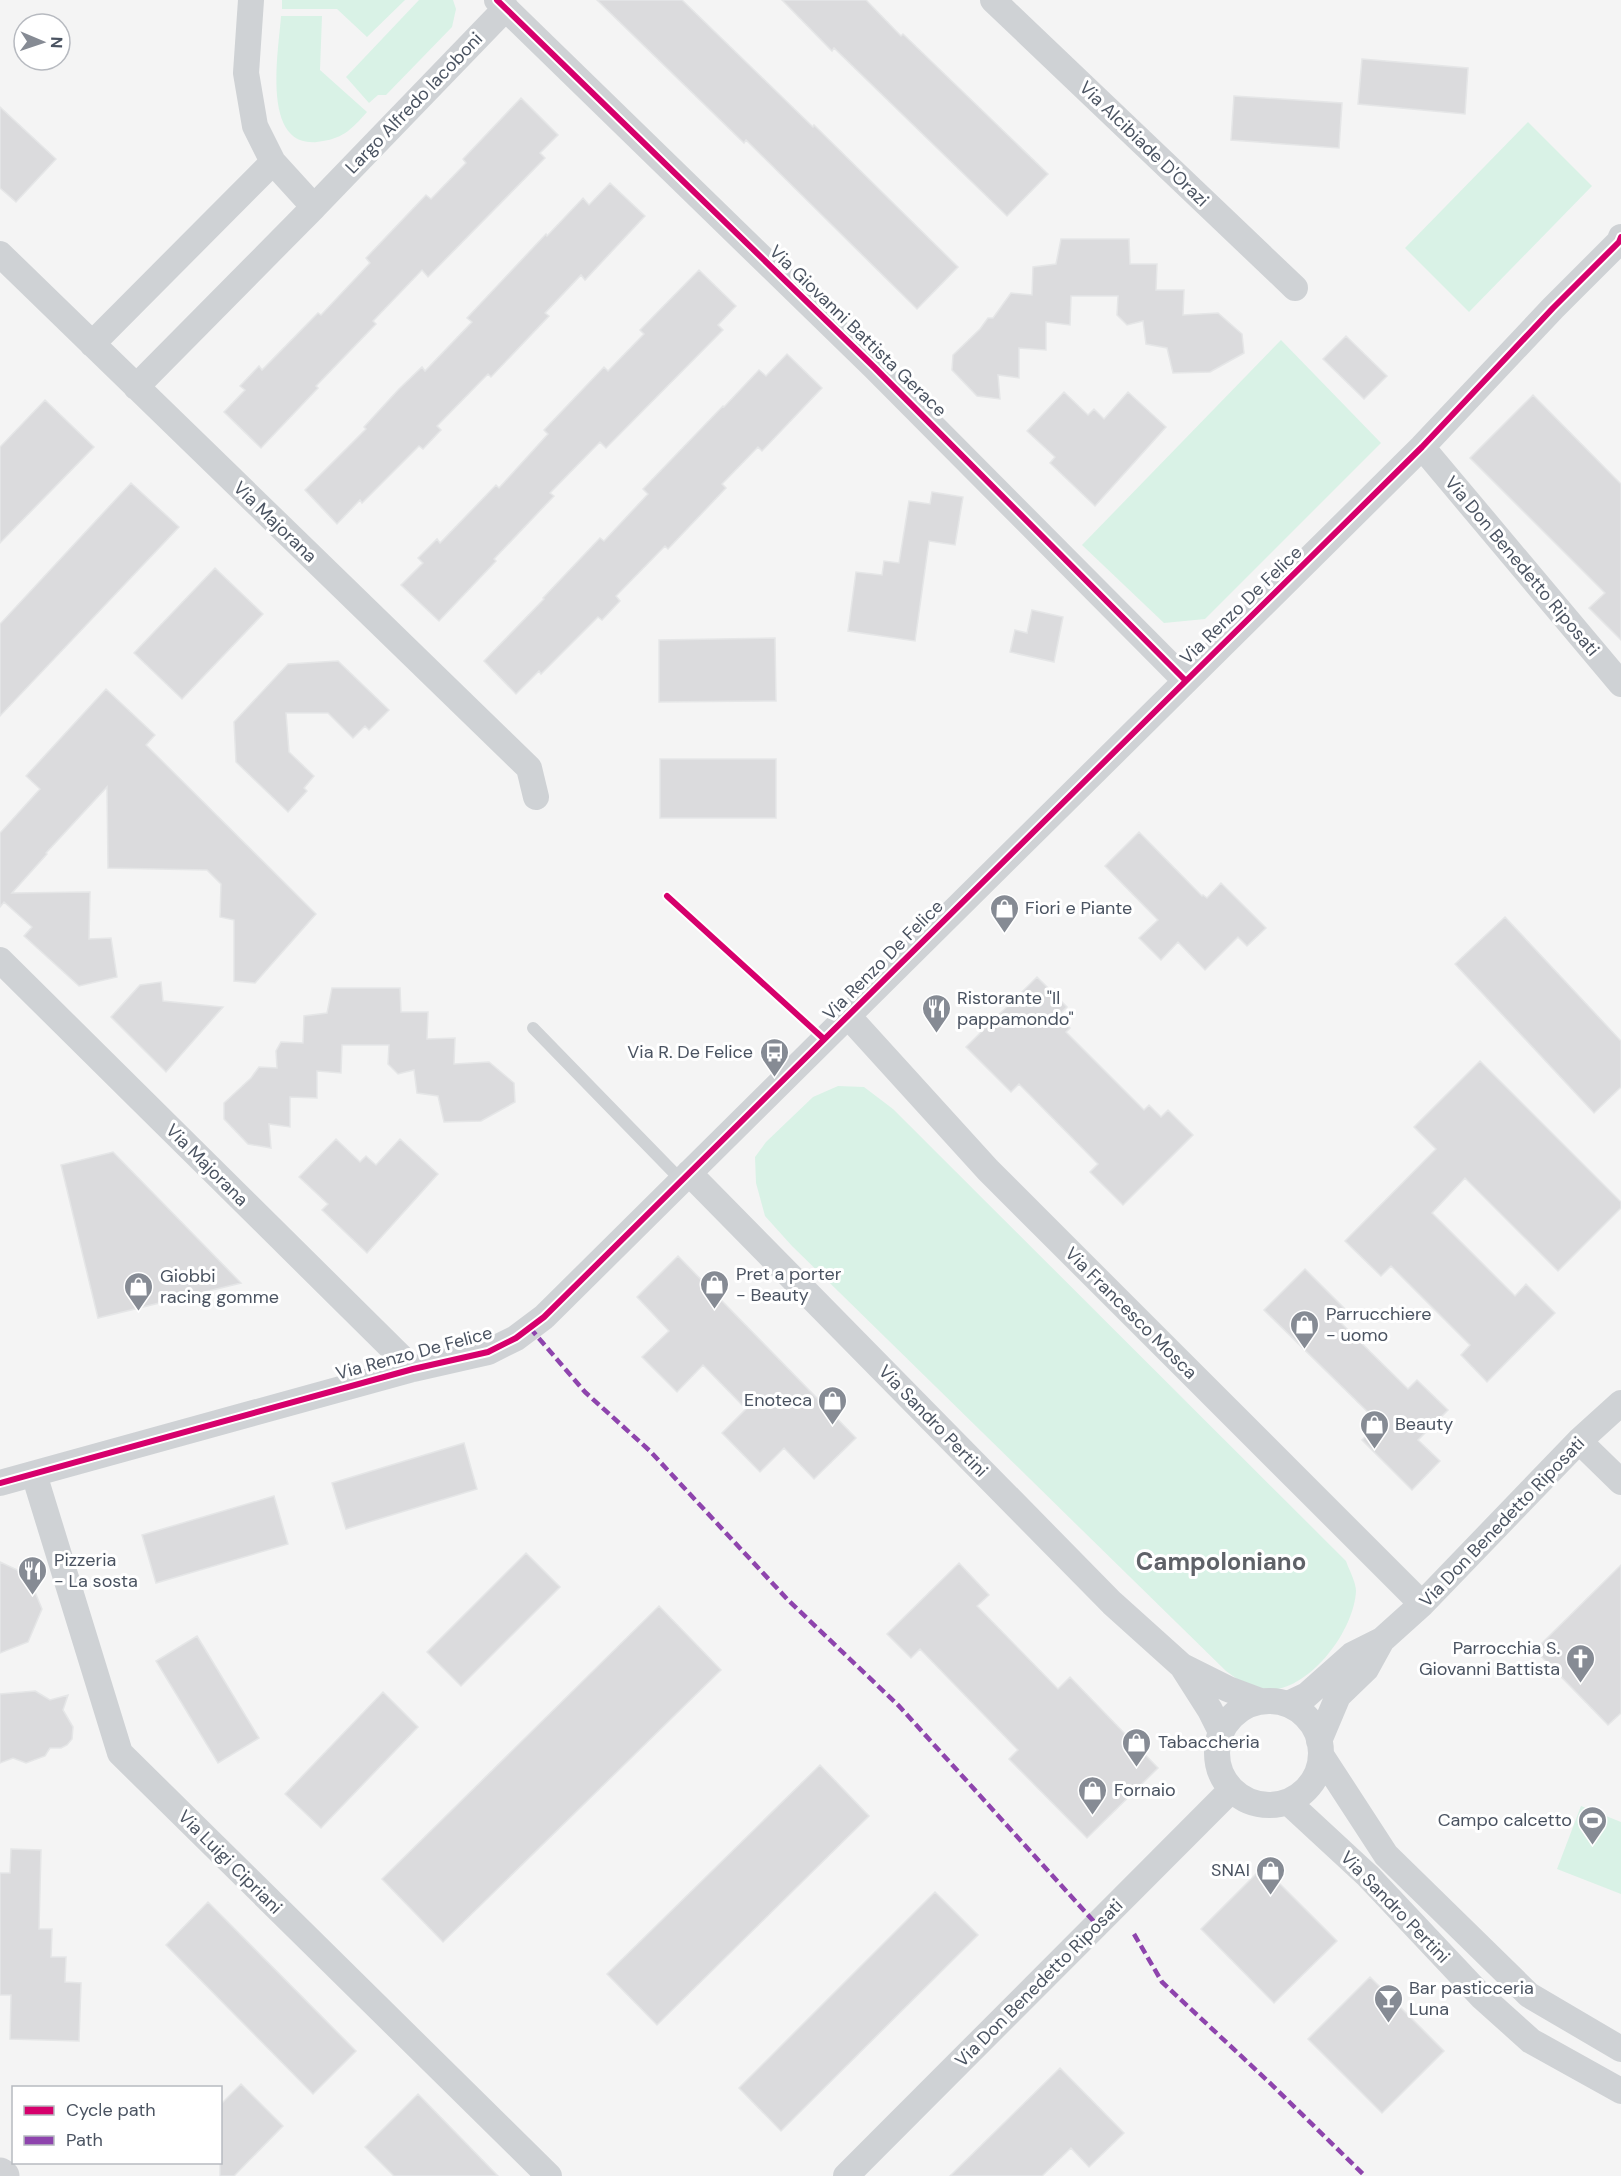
<svg xmlns="http://www.w3.org/2000/svg" width="1621" height="2176" font-family="'DM Sans',sans-serif">
<rect width="100%" height="100%" fill="#f4f4f4"/>
<path fill="#d9f2e6" d="M 282,0 L 405,0 L 367,37 L 337,9 L 282,9 Z
M 419,0 L 453,0 L 456,9 L 452,27 L 386,95 L 378,95 L 369,103 L 346,77 Z
M 281,16 L 322,16 L 320,70 L 367,112 C 351,130 343,139 317,142 C 260,148 279,49 281,16 Z
M 1528,122 L 1592,186 L 1469,312 L 1405,248 Z
M 1281,340 L 1381,443 L 1205,619 L 1164,623 L 1082,545 Z
M 838,1086 L 864,1087 L 893,1109 L 1346,1561 C 1349,1570 1356,1582 1356,1591 C 1354,1632 1307,1695 1262,1690 C 1248,1688 1237,1679 1226,1671 L 792,1246 L 765,1216 L 756,1183 L 755,1157 L 766,1142 L 813,1097 Z
M 1581,1806 L 1621,1822 L 1621,1894 L 1557,1869 Z"/>
<path fill="#dbdbdd" stroke="#e5e6e7" stroke-width="1.5" d="M 597,0 L 682,0 L 813,127 L 814,125 L 958,267 L 917,309 L 746,140 L 744,143 Z
M 782,0 L 866,0 L 901,36 L 903,34 L 1048,174 L 1007,216 L 834,48 L 832,51 Z
M 1362,59 L 1468,68 L 1465,114 L 1358,104 Z
M 1234,96 L 1342,103 L 1339,148 L 1231,140 Z
M 521,98 L 558,135 L 540,153 L 545,158 L 428,277 L 422,270 L 373,321 L 376,324 L 316,386 L 318,388 L 261,448 L 224,412 L 245,390 L 240,386 L 259,366 L 262,370 L 318,313 L 321,315 L 370,263 L 366,258 L 426,195 L 431,199 L 466,163 L 463,159 Z
M 0,107 L 56,159 L 16,202 L 0,188 Z
M 610,183 L 645,216 L 585,280 L 581,275 L 545,313 L 549,316 L 491,377 L 488,374 L 437,426 L 441,430 L 423,449 L 419,446 L 362,503 L 360,500 L 337,524 L 305,490 L 366,429 L 364,427 L 399,389 L 422,367 L 425,371 L 472,322 L 467,318 L 546,234 L 547,236 L 583,198 L 589,205 Z
M 1061,239 L 1129,239 L 1130,264 L 1157,264 L 1156,290 L 1184,290 L 1183,315 L 1218,313 L 1242,334 L 1244,353 L 1210,372 L 1173,373 L 1167,348 L 1146,344 L 1143,321 L 1127,325 L 1117,315 L 1118,296 L 1071,296 L 1070,325 L 1046,322 L 1046,350 L 1019,348 L 1019,378 L 998,375 L 1000,399 L 977,396 L 952,370 L 953,355 L 980,329 L 988,318 L 993,318 L 1011,293 L 1032,295 L 1033,267 L 1056,264 Z
M 699,270 L 736,306 L 718,325 L 723,330 L 606,448 L 600,442 L 550,493 L 554,496 L 494,559 L 496,561 L 439,621 L 401,585 L 423,563 L 418,558 L 437,539 L 440,543 L 496,485 L 499,488 L 548,434 L 544,430 L 604,367 L 608,371 L 644,334 L 640,330 Z
M 1346,336 L 1387,376 L 1364,399 L 1323,359 Z
M 787,354 L 822,388 L 762,451 L 758,447 L 722,484 L 726,488 L 707,508 L 668,549 L 665,546 L 616,596 L 620,601 L 602,620 L 598,617 L 541,674 L 539,671 L 516,694 L 484,661 L 544,599 L 543,598 L 600,538 L 604,541 L 648,494 L 643,489 L 723,406 L 724,407 L 759,370 L 766,376 Z
M 1064,392 L 1088,415 L 1094,409 L 1104,419 L 1128,392 L 1166,427 L 1095,506 L 1050,463 L 1055,457 L 1027,431 Z
M 1533,395 L 1621,484 L 1621,640 L 1589,608 L 1605,593 L 1470,458 Z
M 45,400 L 94,447 L 0,543 L 0,447 Z
M 131,483 L 179,527 L 0,716 L 0,624 Z
M 932,492 L 963,497 L 955,545 L 929,541 L 915,641 L 848,631 L 856,572 L 882,575 L 884,561 L 899,563 L 909,501 L 930,504 Z
M 215,568 L 263,614 L 182,699 L 134,653 Z
M 1032,610 L 1063,617 L 1054,662 L 1010,652 L 1015,630 L 1027,633 Z
M 775,638 L 776,701 L 659,702 L 659,640 Z
M 338,661 L 389,710 L 369,730 L 365,726 L 353,738 L 328,713 L 286,713 L 289,752 L 314,776 L 304,788 L 307,791 L 288,812 L 236,762 L 234,722 L 288,664 Z
M 106,689 L 155,735 L 146,745 L 316,914 L 255,983 L 234,981 L 234,920 L 220,917 L 221,884 L 207,870 L 108,868 L 107,787 L 46,853 L 47,854 L 12,893 L 90,892 L 89,939 L 111,938 L 117,977 L 79,986 L 24,936 L 32,927 L 4,902 L 0,907 L 0,833 L 40,789 L 26,776 Z
M 660,759 L 776,759 L 776,818 L 660,818 Z
M 1139,832 L 1202,896 L 1203,895 L 1207,898 L 1221,883 L 1266,928 L 1247,946 L 1238,937 L 1205,970 L 1178,942 L 1161,960 L 1139,938 L 1158,920 L 1105,866 Z
M 1505,917 L 1621,1041 L 1621,1087 L 1594,1113 L 1455,964 Z
M 1037,977 L 1067,1007 L 1058,1016 L 1070,1028 L 1066,1032 L 1144,1110 L 1149,1105 L 1161,1117 L 1168,1110 L 1193,1135 L 1123,1205 L 1090,1172 L 1098,1164 L 1019,1084 L 1011,1092 L 966,1047 Z
M 161,982 L 163,1001 L 223,1007 L 166,1072 L 111,1017 L 140,985 Z
M 332,988 L 400,988 L 401,1012 L 428,1012 L 427,1039 L 455,1038 L 454,1064 L 489,1062 L 514,1083 L 515,1102 L 481,1121 L 444,1122 L 438,1096 L 417,1093 L 414,1070 L 398,1074 L 388,1064 L 389,1045 L 342,1045 L 341,1073 L 317,1071 L 317,1098 L 290,1097 L 290,1127 L 269,1124 L 271,1148 L 248,1144 L 224,1119 L 224,1103 L 251,1078 L 259,1067 L 277,1068 L 276,1051 L 281,1042 L 303,1043 L 304,1016 L 327,1013 Z
M 1480,1061 L 1621,1202 L 1621,1208 L 1558,1271 L 1465,1178 L 1432,1213 L 1515,1296 L 1526,1284 L 1555,1313 L 1487,1382 L 1461,1355 L 1470,1345 L 1391,1266 L 1381,1276 L 1345,1241 L 1436,1149 L 1414,1127 Z
M 336,1139 L 360,1162 L 366,1156 L 376,1165 L 400,1139 L 438,1174 L 367,1253 L 322,1210 L 328,1204 L 299,1177 Z
M 113,1152 L 241,1283 L 98,1318 L 61,1165 Z
M 678,1256 L 856,1438 L 814,1479 L 784,1448 L 760,1472 L 722,1433 L 746,1409 L 703,1365 L 677,1392 L 642,1357 L 669,1331 L 637,1297 Z
M 1305,1269 L 1348,1312 L 1339,1321 L 1408,1389 L 1417,1380 L 1448,1410 L 1418,1440 L 1440,1461 L 1412,1490 L 1362,1440 L 1379,1423 L 1264,1310 Z
M 464,1443 L 477,1489 L 346,1529 L 332,1483 Z
M 274,1496 L 288,1544 L 156,1583 L 142,1535 Z
M 526,1553 L 560,1587 L 461,1686 L 427,1652 Z
M 0,1562 L 28,1575 L 42,1609 L 28,1642 L 0,1653 Z
M 959,1563 L 989,1595 L 977,1606 L 1058,1689 L 1070,1677 L 1158,1768 L 1087,1838 L 1009,1759 L 1018,1750 L 920,1649 L 911,1658 L 887,1634 Z
M 1621,1565 L 1621,1713 L 1608,1725 L 1535,1650 Z
M 659,1606 L 721,1670 L 443,1942 L 382,1879 Z
M 197,1636 L 259,1738 L 218,1763 L 156,1661 Z
M 35,1691 L 50,1700 L 68,1695 L 63,1710 L 73,1727 L 72,1739 L 67,1745 L 61,1748 L 50,1748 L 45,1756 L 26,1763 L 13,1758 L 0,1763 L 0,1694 Z
M 383,1692 L 418,1727 L 321,1828 L 285,1794 Z
M 820,1765 L 869,1816 L 657,2025 L 607,1974 Z
M 11,1849 L 41,1850 L 39,1929 L 52,1929 L 51,1957 L 66,1957 L 65,1982 L 81,1983 L 79,2041 L 10,2039 L 11,1995 L 0,1995 L 0,1873 L 10,1873 Z
M 1263,1867 L 1337,1941 L 1274,2003 L 1201,1929 Z
M 935,1892 L 978,1935 L 781,2131 L 739,2088 Z
M 208,1902 L 356,2051 L 313,2094 L 166,1945 Z
M 1370,1977 L 1444,2051 L 1382,2113 L 1308,2039 Z
M 1060,2068 L 1124,2133 L 1089,2167 L 1071,2148 L 1042,2176 L 950,2176 Z
M 241,2084 L 283,2126 L 234,2176 L 220,2176 L 220,2105 Z
M 418,2094 L 498,2176 L 394,2176 L 365,2147 Z"/>
<g fill="none" stroke-linecap="round" stroke-linejoin="round">
<path stroke="#cfd2d5" stroke-width="12" d="M 533,1028 L 682,1181"/>
<path stroke="#cfd2d5" stroke-width="26" d="M 251,0 L 246,73 L 255,126 L 273,162 L 314,207 L 506,8
M 497,0 L 874,367 L 1185,680
M 993,0 L 1295,288
M 0,254 L 529,768 L 536,797
M 92,344 L 273,162
M 136,387 L 314,207
M 1422,447 L 1621,684
M 0,960 L 413,1369
M 848,1016 L 988,1170 L 1422,1604
M 689,1173 L 1112,1603 L 1182,1666 L 1228,1689 L 1260,1701
M 1579,1441 L 1621,1482
M 34,1474 L 120,1753 L 549,2176
M 0,1483 L 413,1369 L 488,1352 L 516,1338 L 544,1317 L 1422,447 L 1553,308 L 1619,242 L 1621,237
M 1182,1666 L 1210,1710 L 1221,1732
M1217 1753a52 52 0 1 1 104 0a52 52 0 1 1-104 0Z
M 1288,1704 L 1307,1695 L 1352,1655 L 1382,1640 L 1422,1604 L 1579,1441 L 1621,1403
M 1319,1741 L 1338,1696 L 1366,1669 L 1382,1640
M 1321,1755 L 1386,1855 L 1529,1995 L 1621,2049
M 1288,1802 L 1368,1876 L 1482,1997 L 1531,2041 L 1621,2091
M 846,2176 L 1231,1790"/>
<path stroke="#d1d3d6" stroke-width="33" d="M 0,2174 L 3,2176"/>
<path stroke="#8e44ad" stroke-width="4.5" stroke-dasharray="9 4.5" stroke-linecap="butt" d="M 530,1328 L 585,1392 L 650,1451 L 788,1600 L 899,1706 L 1097,1925
M 1134,1934 L 1162,1982 L 1271,2084 L 1365,2176"/>
<defs>
<path id="cycleway" d="M 497,0 L 874,367 L 1185,680
M 667,896 L 824,1039
M 0,1483 L 413,1369 L 488,1352 L 516,1338 L 544,1317 L 1422,447 L 1553,308 L 1619,242 L 1621,237"/>
</defs>
<use href="#cycleway" stroke="#fff" stroke-width="10"/>
<use href="#cycleway" stroke="#d6006c" stroke-width="6"/>
</g>
<defs>
<symbol id="shop-pin" viewBox="-11 -11 22 30"><path d="M0 17L-7.5 6A9.5 9.5 0 1 1 7.5 6Z" fill="#868b94" stroke="#fff"/><path d="M-5-2.5h2.3a2.7 3.5 0 0 1 5.4 0H5L5.5 6h-11ZM-1.5-2.5h3a1.5 2.3 0 0 0-3 0Z" fill="#fff"/></symbol>
<symbol id="restaurant-pin" viewBox="-11 -11 22 30"><path d="M0 17L-7.5 6A9.5 9.5 0 1 1 7.5 6Z" fill="#868b94" stroke="#fff"/><path d="M-5-6h1v4h1v-4h1v4h1v-4h1v5L-1.5 .5V6h-2V.5L-5-1ZM5-6V6H3V1.5H1.5Q1.5-4 5-6Z" fill="#fff"/></symbol>
<symbol id="bus-pin" viewBox="-11 -11 22 30"><path d="M0 17L-7.5 6A9.5 9.5 0 1 1 7.5 6Z" fill="#868b94" stroke="#fff"/><path d="M-5-6H5V4H4V6H2V4H-2V6H-4V4H-5ZM-3.5-4V0h7V-4ZM-3.5 1.2v1.5H-2V1.2ZM2 1.2v1.5H3.5V1.2Z" fill="#fff"/></symbol>
<symbol id="church-pin" viewBox="-11 -11 22 30"><path d="M0 17L-7.5 6A9.5 9.5 0 1 1 7.5 6Z" fill="#868b94" stroke="#fff"/><path d="M-1.2-6h2.4v3.5h3.3v2.4h-3.3V6h-2.4V-.1h-3.3v-2.4h3.3Z" fill="#fff"/></symbol>
<symbol id="stadium-pin" viewBox="-11 -11 22 30"><path d="M0 17L-7.5 6A9.5 9.5 0 1 1 7.5 6Z" fill="#868b94" stroke="#fff"/><path d="M0-5a6.5 5 0 1 0 0 10a6.5 5 0 1 0 0-10ZM-3.5-1.8h7v3.6h-7Z" fill="#fff"/></symbol>
<symbol id="bar-pin" viewBox="-11 -11 22 30"><path d="M0 17L-7.5 6A9.5 9.5 0 1 1 7.5 6Z" fill="#868b94" stroke="#fff"/><path d="M-6-5H6L.8 .8V4.5H3.5V6h-7V4.5H-.8V.8Z" fill="#fff"/></symbol>
</defs>
<g fill-rule="evenodd">
<use href="#shop-pin" x="988" y="892" width="33" height="45"/>
<use href="#restaurant-pin" x="920" y="992" width="33" height="45"/>
<use href="#bus-pin" x="758" y="1036" width="33" height="45"/>
<use href="#shop-pin" x="698" y="1268" width="33" height="45"/>
<use href="#shop-pin" x="122" y="1270" width="33" height="45"/>
<use href="#shop-pin" x="1288" y="1308" width="33" height="45"/>
<use href="#shop-pin" x="816" y="1384" width="33" height="45"/>
<use href="#shop-pin" x="1358" y="1408" width="33" height="45"/>
<use href="#restaurant-pin" x="16" y="1554" width="33" height="45"/>
<use href="#church-pin" x="1564" y="1642" width="33" height="45"/>
<use href="#shop-pin" x="1120" y="1726" width="33" height="45"/>
<use href="#shop-pin" x="1076" y="1774" width="33" height="45"/>
<use href="#stadium-pin" x="1576" y="1804" width="33" height="45"/>
<use href="#shop-pin" x="1254" y="1854" width="33" height="45"/>
<use href="#bar-pin" x="1372" y="1982" width="33" height="45"/>
</g>
<g text-anchor="middle" dominant-baseline="central" stroke-width="6" stroke-linejoin="round" paint-order="stroke">
<g font-size="18" fill="#4a5361" stroke="#fff">
<text transform="translate(414 103) rotate(-46)">Largo Alfredo Iacoboni</text>
<text transform="translate(1144 144) rotate(44)">Via Alcibiade D'Orazi</text>
<text transform="translate(858 331) rotate(44)">Via Giovanni Battista Gerace</text>
<text transform="translate(275 522) rotate(44)">Via Majorana</text>
<text transform="translate(1522 566) rotate(50)">Via Don Benedetto Riposati</text>
<text transform="translate(1241 605) rotate(-44)">Via Renzo De Felice</text>
<text transform="translate(883 960) rotate(-45)">Via Renzo De Felice</text>
<text transform="translate(207 1165) rotate(45)">Via Majorana</text>
<text transform="translate(1131 1313) rotate(45)">Via Francesco Mosca</text>
<text transform="translate(414 1353) rotate(-15)">Via Renzo De Felice</text>
<text transform="translate(933 1421) rotate(46)">Via Sandro Pertini</text>
<text transform="translate(1502 1522) rotate(-46)">Via Don Benedetto Riposati</text>
<text transform="translate(230 1862) rotate(45)">Via Luigi Cipriani</text>
<text transform="translate(1395 1907) rotate(46)">Via Sandro Pertini</text>
<text transform="translate(1039 1983) rotate(-45)">Via Don Benedetto Riposati</text>
</g>
<g font-size="18" fill="#4a5361" stroke="#fff" text-anchor="start">
<text x="1025" y="908">Fiori e Piante</text>
<text x="957" y="998">Ristorante "Il<tspan x="957" dy="21">pappamondo"</tspan></text>
<text x="753" y="1052" text-anchor="end">Via R. De Felice</text>
<text x="736" y="1274">Pret a porter<tspan x="736" dy="21">- Beauty</tspan></text>
<text x="160" y="1276">Giobbi<tspan x="160" dy="21">racing gomme</tspan></text>
<text x="1326" y="1314">Parrucchiere<tspan x="1326" dy="21">- uomo</tspan></text>
<text x="812" y="1400" text-anchor="end">Enoteca</text>
<text x="1395" y="1424">Beauty</text>
<text x="54" y="1560">Pizzeria<tspan x="54" dy="21">- La sosta</tspan></text>
<text x="1560" y="1648" text-anchor="end">Parrocchia S.<tspan x="1560" dy="21">Giovanni Battista</tspan></text>
<text x="1158" y="1742">Tabaccheria</text>
<text x="1114" y="1790">Fornaio</text>
<text x="1572" y="1820" text-anchor="end">Campo calcetto</text>
<text x="1250" y="1870" text-anchor="end">SNAI</text>
<text x="1409" y="1988">Bar pasticceria<tspan x="1409" dy="21">Luna</tspan></text>
</g>
<g font-size="24" font-weight="bold" fill="#5f6268" stroke="#fff">
<text x="1221" y="1561">Campoloniano</text>
</g>
</g>
<rect x="12" y="2086" width="210" height="78" fill="#ffffff" stroke="#b7bac0" stroke-width="1.5"/>
<rect x="24" y="2106" width="30" height="9" fill="#d6006c" stroke="#b7bac0" stroke-width="1.5"/>
<text x="66" y="2116" font-size="18" fill="#4a5361">Cycle path</text>
<rect x="24" y="2136" width="30" height="9" fill="#8e44ad" stroke="#b7bac0" stroke-width="1.5"/>
<text x="66" y="2146" font-size="18" fill="#4a5361">Path</text>
<g transform="translate(42 42) rotate(92)"><circle r="28" fill="#ffffff" stroke="#b7bac0" stroke-width="1.5"/>
<path d="M0-4.5L10 22L0 15L-10 22Z" fill="#868b94"/>
<text y="-9" font-size="16" font-weight="bold" text-anchor="middle" fill="#4a5361">N</text>
</g>
</svg>
